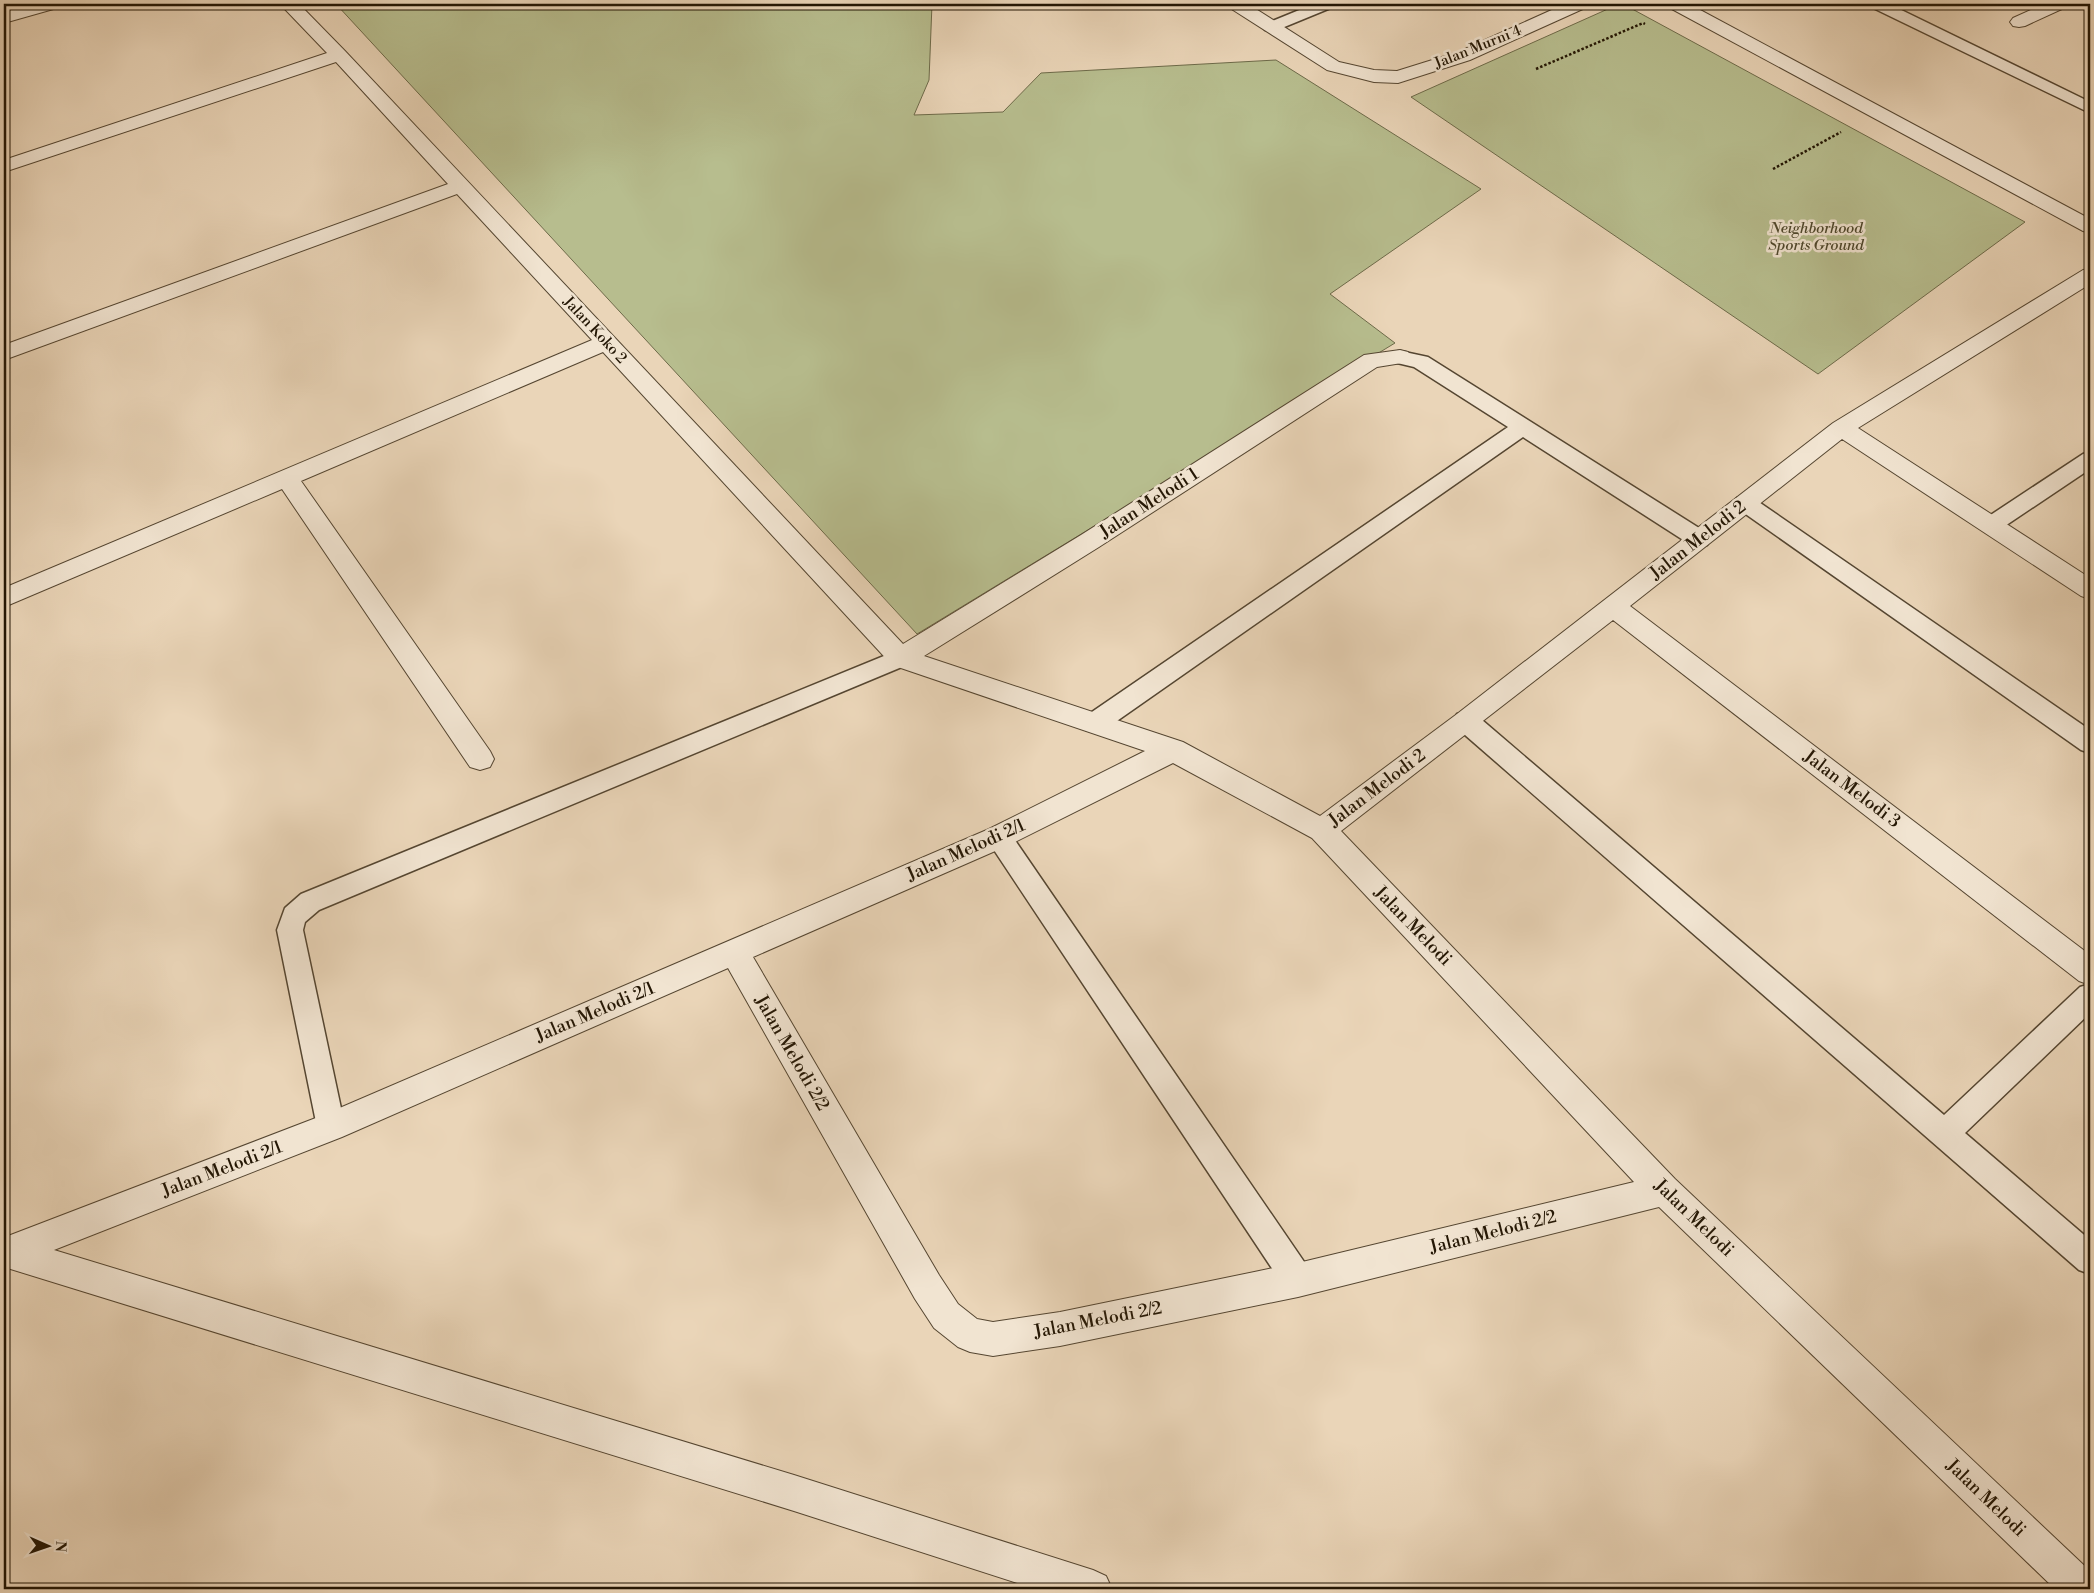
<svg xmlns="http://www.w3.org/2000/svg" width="2094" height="1593" font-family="'Libre Bodoni',serif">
<rect width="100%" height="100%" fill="#ead5b8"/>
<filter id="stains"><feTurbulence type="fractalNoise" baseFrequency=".004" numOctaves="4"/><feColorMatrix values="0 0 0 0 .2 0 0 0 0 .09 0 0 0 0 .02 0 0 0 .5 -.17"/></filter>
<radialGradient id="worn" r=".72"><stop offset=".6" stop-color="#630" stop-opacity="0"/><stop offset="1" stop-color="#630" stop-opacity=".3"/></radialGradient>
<path fill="#b7bd8e" stroke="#6d6a49" d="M 336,4 L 932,4 L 929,80 L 914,115 L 1003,112 L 1041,73 L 1276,60 L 1481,189 L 1330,294 L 1395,343 L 917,634 Z
M 1619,4 L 1623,4 L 2025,222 L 1818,374 L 1411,97 Z"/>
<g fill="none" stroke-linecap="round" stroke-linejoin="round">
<defs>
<path id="lane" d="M 1314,4 L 1335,4 L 1333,7 L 1277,30 L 1265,30 L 1263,27 L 1265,24 Z
M 1869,4 L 1889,4 L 2090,102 L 2090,113 L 1871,7 Z
M 1400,351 L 1428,357 L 1707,533 L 1710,539 L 1707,545 L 1699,547 L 1691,545 L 1523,437 L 1104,730 L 1095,732 L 1086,730 L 1083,723 L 1086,716 L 1508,427 L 1414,367 L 1393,362 L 1390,357 L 1393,352 Z
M 2090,452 L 2090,469 L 1999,530 L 1991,533 L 1983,530 L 1980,525 L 1983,520 L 2083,454 Z
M 1745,495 L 1753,498 L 2090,730 L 2090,753 L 2081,750 L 1737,508 L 1734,503 L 1737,498 Z
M 901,649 L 909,652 L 913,658 L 909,664 L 319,910 L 305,922 L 303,930 L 345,1127 L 341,1136 L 331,1140 L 321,1136 L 317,1127 L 277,930 L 285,908 L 301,894 Z
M 1466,712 L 1475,714 L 1944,1115 L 2080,987 L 2090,984 L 2090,1013 L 1965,1133 L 2090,1240 L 2090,1274 L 2079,1270 L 1457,728 L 1454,721 L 1457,714 Z
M 999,827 L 1008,830 L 1309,1269 L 1313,1280 L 1309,1291 L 1298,1295 L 1287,1291 L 990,844 L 986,837 L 990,830 Z"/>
<path id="street" d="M 33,4 L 60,4 L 57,8 L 4,23 L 4,12 Z
M 280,4 L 299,4 L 345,51 L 903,644 L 1081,535 L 1364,355 L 1400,350 L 1408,352 L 1411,357 L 1408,362 L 1377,367 L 1099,547 L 924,656 L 1183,742 L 1320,816 L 1457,714 L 1833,423 L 2083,270 L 2090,269 L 2090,284 L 1858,428 L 2090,578 L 2090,599 L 2081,596 L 1842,439 L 1630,606 L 2090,955 L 2090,985 L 2079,981 L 1613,620 L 1341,831 L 1675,1179 L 2090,1571 L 2090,1589 L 2055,1589 L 1659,1207 L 1298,1297 L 1060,1346 L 993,1356 L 970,1352 L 958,1347 L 934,1328 L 915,1299 L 728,968 L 342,1137 L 54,1250 L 794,1475 L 1093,1570 L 1106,1576 L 1112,1589 L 1036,1589 L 794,1511 L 4,1267 L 4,1235 L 8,1236 L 321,1116 L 989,829 L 1145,751 L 892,665 L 603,352 L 301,481 L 490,751 L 494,759 L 490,767 L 480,770 L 470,767 L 282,489 L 4,607 L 4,588 L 592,340 L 457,194 L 4,360 L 4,345 L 448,184 L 336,62 L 4,172 L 4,160 L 327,53 ZM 1173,763 L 1312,838 L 1634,1182 L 1298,1263 L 1060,1312 L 993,1322 L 977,1319 L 958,1304 L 939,1275 L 753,957 L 1009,845 Z
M 1227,4 L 1248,4 L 1339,62 L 1374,70 L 1397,71 L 1458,52 L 1565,4 L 1588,4 L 1585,8 L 1470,60 L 1398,83 L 1374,82 L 1327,70 L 1230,8 Z
M 1667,4 L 1689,4 L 2090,219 L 2090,233 L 2083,231 L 1670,8 Z
M 2044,4 L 2067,4 L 2064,8 L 2025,26 L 2019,27 L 2013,26 L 2010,22 L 2013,18 Z"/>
</defs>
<use href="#lane" stroke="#554631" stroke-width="3"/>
<use href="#street" stroke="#554631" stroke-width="2"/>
<path stroke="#231604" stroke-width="2.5" stroke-dasharray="2.5 2" stroke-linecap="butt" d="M 1536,69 L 1643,23 L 1645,24
M 1773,169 L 1841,132"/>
<use href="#lane" fill="#f1e4d1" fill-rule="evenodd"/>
<use href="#street" fill="#f1e4d1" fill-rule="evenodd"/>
</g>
<g text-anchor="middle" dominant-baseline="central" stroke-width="5" stroke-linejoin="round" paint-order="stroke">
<g font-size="15" fill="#231604" stroke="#f1e4d1">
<text transform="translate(1478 47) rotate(-22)">Jalan Murni 4</text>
<text transform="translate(595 330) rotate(47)">Jalan Koko 2</text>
</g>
<g font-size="15" font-style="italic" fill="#4f482d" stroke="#f1e4d1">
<text x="1816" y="228">Neighborhood<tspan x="1816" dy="17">Sports Ground</tspan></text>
</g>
<g font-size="18" fill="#231604" stroke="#f1e4d1">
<text transform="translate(1149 503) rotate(-33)">Jalan Melodi 1</text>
<text transform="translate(1698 540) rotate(-38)">Jalan Melodi 2</text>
<text transform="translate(1377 788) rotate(-37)">Jalan Melodi 2</text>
<text transform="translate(1852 789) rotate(37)">Jalan Melodi 3</text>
<text transform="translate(966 850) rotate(-24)">Jalan Melodi 2/1</text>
<text transform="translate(1413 926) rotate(46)">Jalan Melodi</text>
<text transform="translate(595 1012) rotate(-23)">Jalan Melodi 2/1</text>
<text transform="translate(792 1053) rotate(60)">Jalan Melodi 2/2</text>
<text transform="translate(222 1169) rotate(-21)">Jalan Melodi 2/1</text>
<text transform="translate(1694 1218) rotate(44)">Jalan Melodi</text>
<text transform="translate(1493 1232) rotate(-14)">Jalan Melodi 2/2</text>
<text transform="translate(1098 1320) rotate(-11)">Jalan Melodi 2/2</text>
<text transform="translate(1986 1498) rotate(44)">Jalan Melodi</text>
</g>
</g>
<rect width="2094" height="1593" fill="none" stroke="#ead5b8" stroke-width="20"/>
<rect x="5" y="5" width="2084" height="1583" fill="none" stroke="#231604" stroke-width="2.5"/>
<rect x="10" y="10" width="2074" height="1573" fill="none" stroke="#231604"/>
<g transform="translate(48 1546) rotate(92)" stroke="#f1e4d1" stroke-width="4" paint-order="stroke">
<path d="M0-4L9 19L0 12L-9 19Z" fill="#231604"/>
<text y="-8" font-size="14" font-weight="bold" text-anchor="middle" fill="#231604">N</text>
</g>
<rect width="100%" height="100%" filter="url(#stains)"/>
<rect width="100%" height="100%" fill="url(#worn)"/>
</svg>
